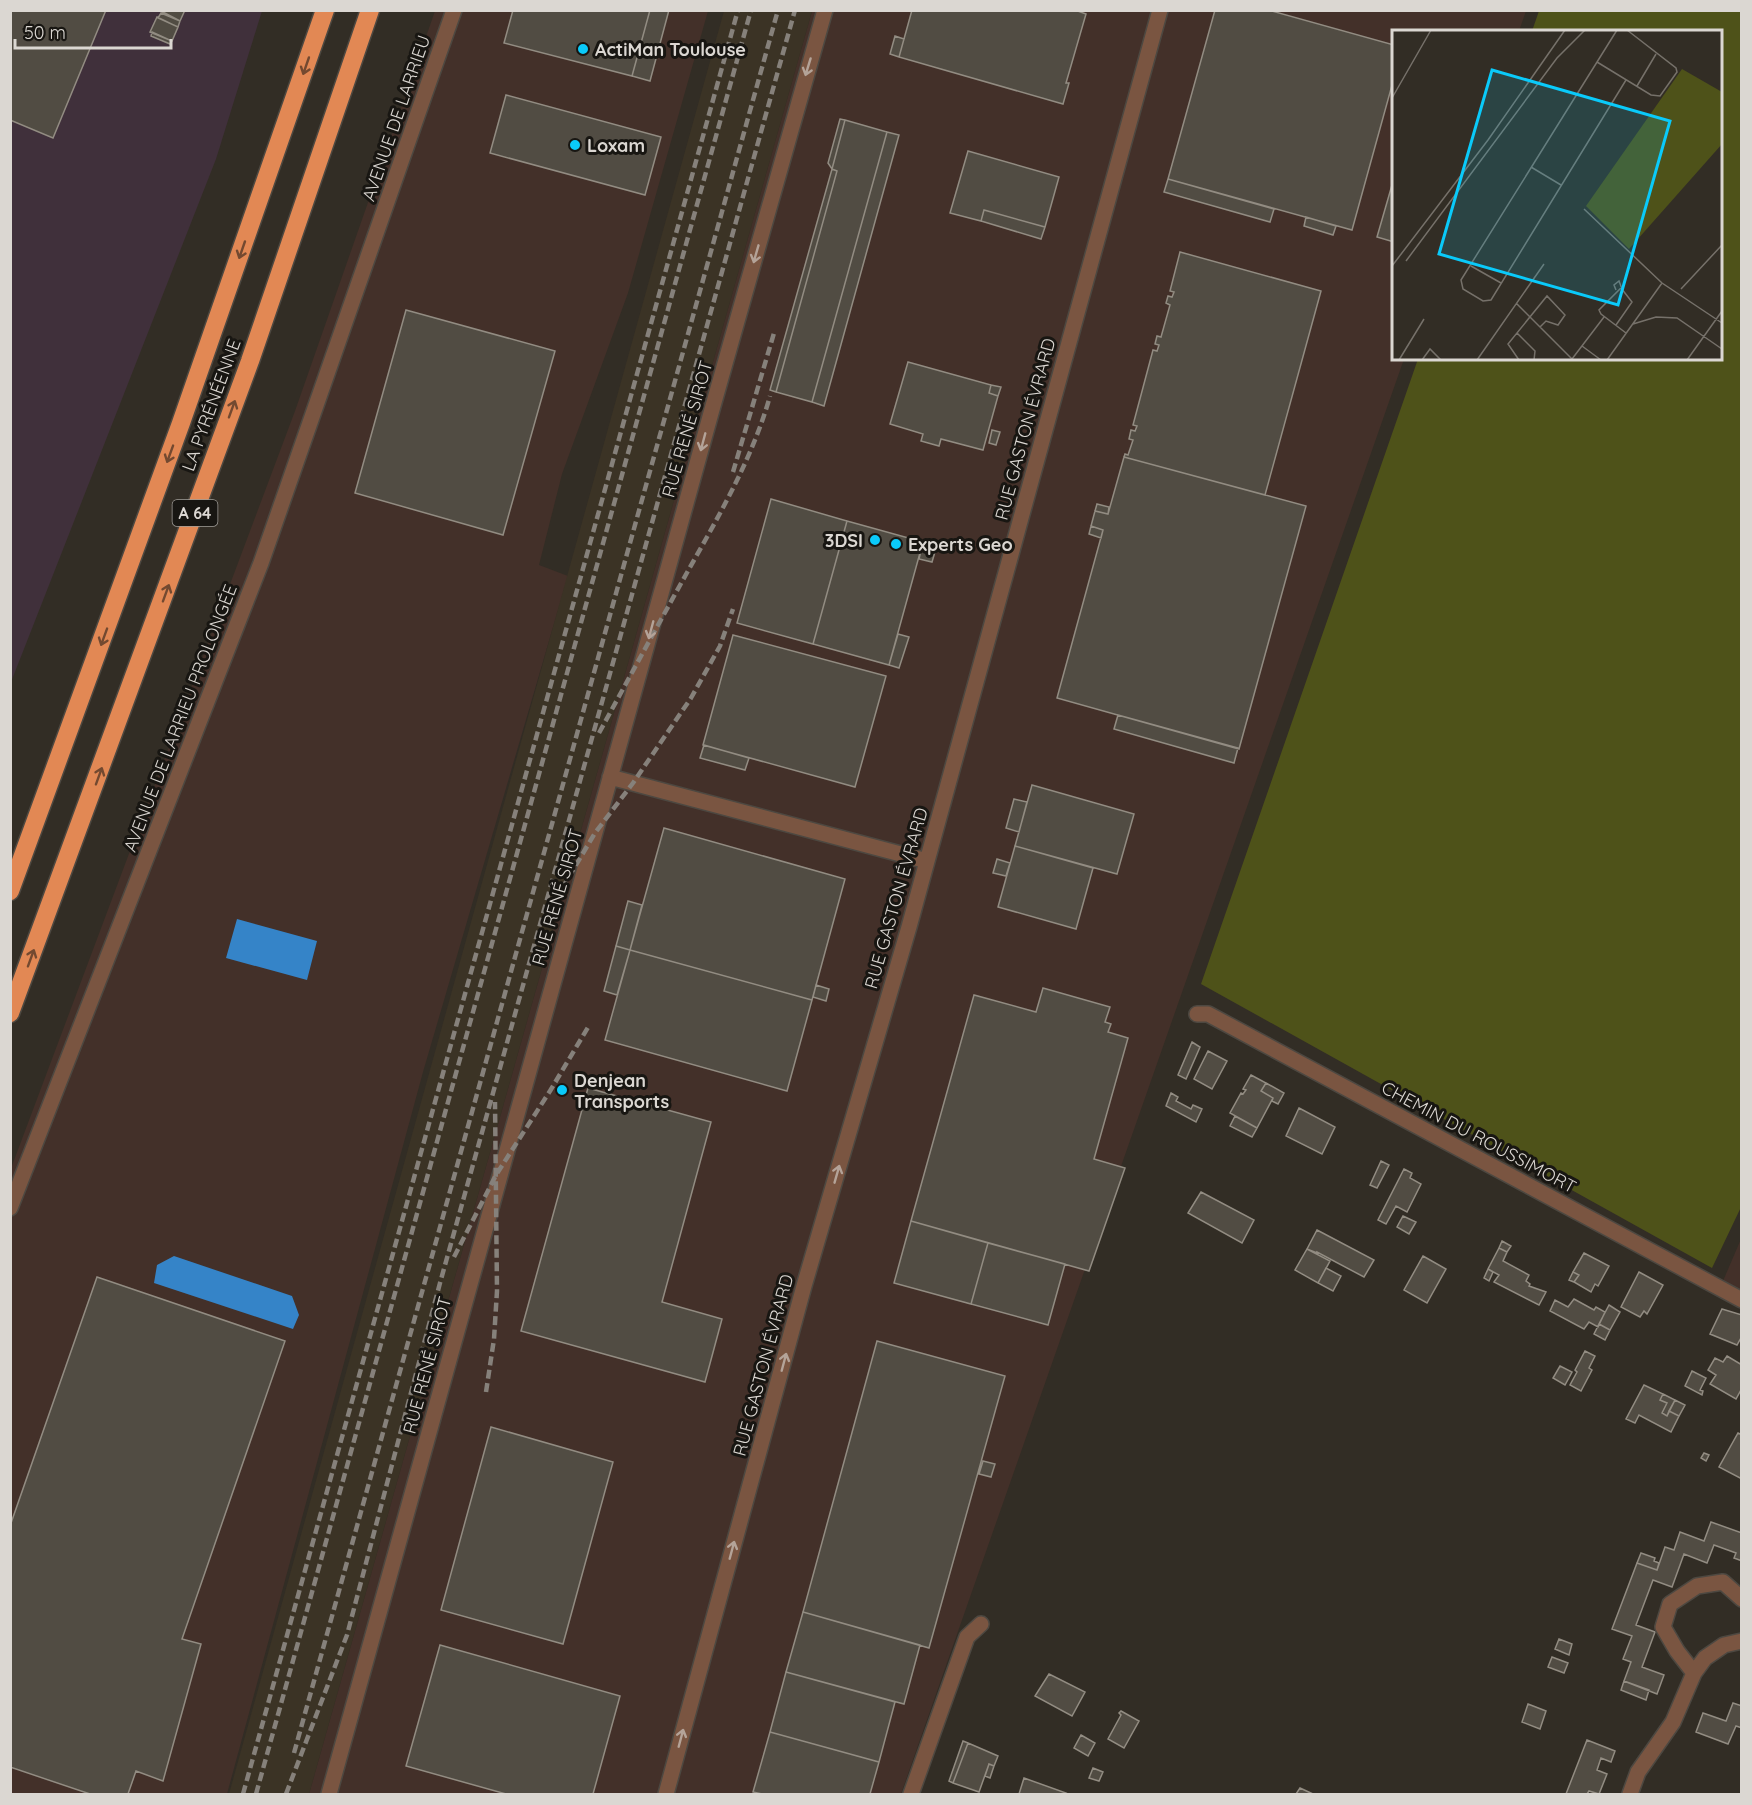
<svg xmlns="http://www.w3.org/2000/svg" width="1752" height="1805" font-family="Quicksand,sans-serif">
<rect width="100%" height="100%" fill="#322d25"/>
<path fill="#40303b" d="M 11,11 L 262,11 L 216,159 L 11,682 Z"/>
<path fill="#433029" d="M 435,11 L 708,11 L 628,293 L 562,474 L 539,565 L 568,576 L 423,1072 L 227,1794 L 11,1794 L 10,1171 L 295,411 Z
M 812,11 L 1526,11 L 1519,31 L 1394,32 L 1394,358 L 1404,359 L 901,1794 L 309,1794 Z
M 1741,1239 L 1741,1300 L 1720,1288 Z"/>
<path fill="#3b3325" d="M 724,11 L 812,11 L 309,1794 L 229,1794 Z"/>
<path fill="#4e5219" d="M 1539,11 L 1741,11 L 1742,1205 L 1712,1268 L 1201,984 L 1418,359 L 1720,358 L 1720,32 L 1532,31 Z"/>
<path fill="#3584c8" d="M 237,919 L 317,941 L 307,980 L 226,958 Z
M 174,1256 L 292,1296 L 299,1315 L 293,1329 L 154,1283 L 157,1265 Z"/>
<path fill="#514c43" stroke="#928c82" stroke-width="1.5" d="M 10,10 L 106,10 L 53,138 L 10,120 Z
M 159,10 L 185,10 L 180,21 Z
M 513,10 L 650,10 L 632,76 L 504,43 Z
M 650,10 L 669,10 L 650,81 L 632,76 Z
M 912,10 L 1075,10 L 1086,14 L 1066,83 L 1069,83 L 1063,104 L 899,57 Z
M 1215,10 L 1268,10 L 1394,45 L 1394,78 L 1352,230 L 1168,179 Z
M 161,13 L 180,21 L 178,27 L 158,18 Z
M 157,17 L 178,27 L 172,41 L 150,32 Z
M 152,32 L 172,41 L 170,44 L 151,36 Z
M 895,36 L 904,39 L 899,57 L 890,54 Z
M 506,95 L 661,137 L 645,195 L 490,153 Z
M 840,119 L 845,120 L 832,169 L 828,163 Z
M 845,120 L 887,132 L 812,402 L 776,392 L 837,171 L 832,169 Z
M 887,132 L 899,135 L 824,406 L 812,402 Z
M 968,151 L 1059,177 L 1045,227 L 984,210 L 981,221 L 950,213 Z
M 832,169 L 837,171 L 776,392 L 770,390 Z
M 1394,178 L 1394,242 L 1377,237 Z
M 1168,179 L 1274,209 L 1270,222 L 1164,192 Z
M 984,210 L 1045,227 L 1041,239 L 981,221 Z
M 1306,217 L 1336,226 L 1333,235 L 1304,226 Z
M 1180,252 L 1321,291 L 1265,495 L 1124,457 L 1125,454 L 1128,455 L 1133,440 L 1129,439 L 1131,430 L 1135,431 L 1137,426 L 1133,425 L 1153,350 L 1157,351 L 1159,345 L 1155,344 L 1157,336 L 1161,337 L 1170,305 L 1166,303 L 1168,296 L 1172,297 L 1174,292 L 1170,291 Z
M 406,310 L 555,351 L 503,535 L 355,493 Z
M 908,362 L 991,385 L 989,393 L 998,396 L 983,450 L 941,439 L 939,446 L 921,441 L 923,434 L 890,424 Z
M 991,385 L 1001,387 L 998,396 L 989,393 Z
M 992,430 L 1000,432 L 996,445 L 989,443 Z
M 1124,457 L 1306,506 L 1239,749 L 1057,698 L 1103,530 L 1091,526 L 1095,511 L 1108,514 Z
M 771,499 L 847,521 L 813,644 L 737,623 Z
M 1097,504 L 1109,507 L 1108,514 L 1095,511 Z
M 847,521 L 923,542 L 889,665 L 813,644 Z
M 1091,526 L 1103,530 L 1101,538 L 1089,534 Z
M 923,542 L 937,545 L 932,562 L 919,559 Z
M 898,634 L 909,637 L 899,668 L 889,665 Z
M 733,635 L 886,676 L 855,787 L 703,745 Z
M 1118,715 L 1238,748 L 1234,763 L 1114,729 Z
M 704,745 L 749,758 L 745,770 L 700,758 Z
M 1032,785 L 1134,814 L 1117,874 L 1015,846 Z
M 1014,799 L 1027,802 L 1019,832 L 1006,828 Z
M 664,828 L 845,879 L 812,1000 L 630,950 Z
M 1015,846 L 1093,868 L 1076,929 L 998,907 Z
M 997,859 L 1010,863 L 1006,876 L 993,873 Z
M 628,901 L 642,905 L 630,950 L 616,946 Z
M 616,946 L 630,950 L 617,995 L 604,991 Z
M 630,950 L 812,1000 L 787,1091 L 605,1040 Z
M 816,985 L 829,989 L 826,1001 L 813,997 Z
M 1043,988 L 1110,1007 L 1105,1022 L 1111,1024 L 1108,1032 L 1128,1038 L 1094,1159 L 1125,1168 L 1089,1271 L 911,1221 L 974,995 L 1036,1012 Z
M 1192,1042 L 1200,1047 L 1186,1079 L 1178,1075 Z
M 1208,1051 L 1227,1061 L 1212,1089 L 1194,1079 Z
M 1251,1075 L 1266,1083 L 1261,1091 L 1273,1098 L 1257,1128 L 1230,1113 L 1241,1093 L 1243,1094 L 1246,1090 L 1243,1089 Z
M 1266,1083 L 1284,1093 L 1278,1104 L 1272,1101 L 1273,1098 L 1261,1091 Z
M 588,1088 L 711,1122 L 662,1302 L 722,1319 L 705,1382 L 521,1331 Z
M 1171,1093 L 1178,1097 L 1176,1101 L 1191,1109 L 1193,1105 L 1202,1109 L 1196,1122 L 1166,1106 Z
M 1299,1108 L 1335,1127 L 1322,1154 L 1286,1136 Z
M 1235,1116 L 1257,1128 L 1252,1137 L 1230,1126 Z
M 1381,1161 L 1389,1165 L 1377,1188 L 1370,1185 Z
M 1404,1169 L 1412,1173 L 1410,1178 L 1421,1184 L 1407,1212 L 1396,1206 L 1386,1224 L 1378,1220 Z
M 1201,1192 L 1254,1220 L 1242,1243 L 1188,1213 Z
M 1403,1216 L 1416,1222 L 1409,1234 L 1397,1227 Z
M 911,1221 L 988,1243 L 971,1304 L 894,1283 Z
M 1317,1230 L 1374,1260 L 1364,1277 L 1317,1252 L 1317,1253 L 1307,1249 Z
M 1502,1241 L 1511,1246 L 1507,1252 L 1499,1248 Z
M 988,1243 L 1065,1264 L 1048,1325 L 971,1304 Z
M 1499,1248 L 1507,1252 L 1503,1261 L 1529,1275 L 1526,1281 L 1530,1284 L 1529,1286 L 1546,1292 L 1539,1305 L 1494,1282 L 1499,1275 L 1488,1269 Z
M 1307,1249 L 1330,1261 L 1318,1283 L 1295,1270 Z
M 1584,1253 L 1609,1266 L 1598,1286 L 1595,1284 L 1591,1292 L 1574,1282 L 1579,1275 L 1573,1272 Z
M 1423,1256 L 1446,1269 L 1427,1303 L 1404,1290 Z
M 1326,1268 L 1341,1276 L 1333,1291 L 1318,1283 Z
M 1488,1269 L 1493,1272 L 1489,1281 L 1484,1278 Z
M 1573,1272 L 1579,1275 L 1574,1282 L 1569,1280 Z
M 1639,1272 L 1663,1285 L 1647,1314 L 1644,1311 L 1640,1317 L 1621,1307 Z
M 97,1277 L 285,1341 L 182,1639 L 201,1644 L 163,1781 L 136,1771 L 128,1794 L 90,1794 L 10,1767 L 10,1526 Z
M 1574,1299 L 1594,1310 L 1596,1307 L 1605,1312 L 1598,1327 L 1589,1322 L 1584,1329 L 1550,1311 L 1555,1300 L 1568,1307 Z
M 1609,1305 L 1620,1312 L 1610,1330 L 1599,1324 Z
M 1722,1309 L 1742,1315 L 1742,1336 L 1737,1345 L 1710,1334 Z
M 1599,1324 L 1610,1330 L 1605,1340 L 1594,1334 Z
M 877,1341 L 1005,1376 L 929,1648 L 803,1612 Z
M 1585,1351 L 1595,1356 L 1589,1368 L 1592,1370 L 1581,1391 L 1570,1385 L 1577,1372 L 1575,1370 Z
M 1727,1356 L 1742,1365 L 1742,1388 L 1736,1399 L 1710,1384 L 1716,1375 L 1708,1370 L 1715,1358 L 1723,1362 Z
M 1560,1366 L 1572,1372 L 1565,1385 L 1553,1378 Z
M 1692,1371 L 1706,1378 L 1700,1390 L 1703,1391 L 1702,1395 L 1685,1386 Z
M 1644,1385 L 1663,1394 L 1660,1400 L 1667,1403 L 1662,1413 L 1667,1416 L 1669,1411 L 1679,1416 L 1671,1432 L 1639,1415 L 1635,1423 L 1626,1419 Z
M 1663,1394 L 1675,1400 L 1667,1416 L 1662,1413 L 1667,1403 L 1660,1400 Z
M 1675,1400 L 1685,1405 L 1679,1416 L 1669,1411 Z
M 491,1427 L 613,1462 L 563,1644 L 441,1610 Z
M 1738,1433 L 1742,1435 L 1742,1479 L 1719,1467 Z
M 1704,1453 L 1709,1455 L 1706,1461 L 1701,1458 Z
M 983,1461 L 995,1464 L 991,1477 L 979,1474 Z
M 1711,1522 L 1742,1533 L 1742,1561 L 1734,1558 L 1736,1553 L 1714,1545 L 1707,1563 L 1684,1554 L 1672,1587 L 1653,1580 L 1636,1625 L 1655,1632 L 1642,1667 L 1664,1675 L 1657,1694 L 1624,1681 L 1631,1662 L 1623,1659 L 1632,1636 L 1612,1629 L 1637,1563 L 1657,1570 L 1665,1547 L 1674,1550 L 1680,1532 L 1704,1541 Z
M 1641,1553 L 1655,1558 L 1654,1561 L 1659,1563 L 1657,1570 L 1637,1563 Z
M 803,1612 L 920,1645 L 904,1704 L 786,1672 Z
M 1559,1639 L 1572,1644 L 1569,1655 L 1555,1649 Z
M 440,1645 L 620,1696 L 593,1794 L 506,1794 L 406,1766 Z
M 1552,1657 L 1568,1663 L 1564,1673 L 1548,1667 Z
M 786,1672 L 895,1702 L 879,1762 L 770,1732 Z
M 1049,1674 L 1085,1692 L 1072,1716 L 1035,1696 Z
M 1624,1681 L 1649,1690 L 1646,1700 L 1621,1690 Z
M 1733,1703 L 1742,1706 L 1742,1728 L 1736,1726 L 1728,1744 L 1696,1732 L 1703,1713 L 1726,1721 Z
M 1528,1704 L 1546,1711 L 1540,1729 L 1522,1722 Z
M 1121,1711 L 1139,1721 L 1124,1748 L 1108,1739 L 1121,1715 L 1119,1713 Z
M 770,1732 L 879,1762 L 870,1794 L 762,1794 L 753,1792 Z
M 1081,1735 L 1095,1743 L 1088,1756 L 1074,1748 Z
M 1587,1740 L 1615,1751 L 1611,1762 L 1601,1758 L 1597,1770 L 1607,1774 L 1599,1794 L 1589,1791 L 1587,1794 L 1566,1794 Z
M 963,1741 L 968,1743 L 953,1783 L 949,1781 Z
M 968,1743 L 998,1756 L 994,1766 L 989,1764 L 979,1792 L 953,1783 Z
M 989,1764 L 994,1766 L 990,1778 L 985,1776 Z
M 1093,1768 L 1103,1772 L 1099,1781 L 1089,1778 Z
M 1024,1778 L 1066,1793 L 1065,1794 L 1019,1794 Z
M 1300,1788 L 1313,1794 L 1296,1794 Z"/>
<g fill="none" stroke-linecap="round" stroke-linejoin="round">
<defs>
<path id="minor" d="M 610,777 L 927,861
M 1197,1014 L 1208,1014 L 1742,1300
M 10,1208 L 261,563 L 454,10
M 1694,1673 L 1677,1651 L 1663,1627 L 1670,1604 L 1697,1586 L 1723,1582 L 1742,1599
M 329,1794 L 711,413 L 825,10
M 666,1794 L 804,1286 L 909,927 L 1160,10
M 911,1794 L 967,1637 L 981,1624
M 1630,1794 L 1638,1772 L 1673,1722 L 1694,1673 L 1705,1658 L 1724,1645 L 1742,1641"/>
<path id="highway" d="M 10,891 L 181,423 L 325,10
M 10,1013 L 250,361 L 370,10"/>
</defs>
<use href="#minor" stroke="#4d4841" stroke-width="18"/>
<use href="#highway" stroke="#4d4841" stroke-width="21"/>
<use href="#minor" stroke="#7a5541" stroke-width="15"/>
<use href="#highway" stroke="#e28854" stroke-width="18"/>
<path stroke="#86817b" stroke-width="4.5" stroke-dasharray="9 4.5" stroke-linecap="butt" d="M 733,472 L 774,333
M 599,733 C 629,678 659,623 689,569 C 720,514 753,457 770,396
M 548,912 L 595,833 L 633,783 L 691,698 L 720,646 L 733,609
M 454,1257 L 496,1175 L 550,1091 L 590,1024
M 486,1392 L 494,1339 L 497,1291 L 495,1102
M 294,1753 L 778,10
M 243,1794 L 738,10
M 256,1794 L 751,10
M 286,1794 L 347,1635 L 440,1283 L 795,10"/>
</g>
<defs><path id="oneway-shaft" d="M-6 0H5M1.5-3L5.5 0L1.5 3" fill="none" stroke-width="1.6" stroke-linecap="round" stroke-linejoin="round" transform="scale(1.5)"/></defs>
<g stroke="#734930">
<use href="#oneway-shaft" transform="translate(306 66) rotate(109)"/>
<use href="#oneway-shaft" transform="translate(242 250) rotate(109)"/>
<use href="#oneway-shaft" transform="translate(232 409) rotate(-70)"/>
<use href="#oneway-shaft" transform="translate(170 454) rotate(110)"/>
<use href="#oneway-shaft" transform="translate(166 593) rotate(-70)"/>
<use href="#oneway-shaft" transform="translate(104 637) rotate(110)"/>
<use href="#oneway-shaft" transform="translate(99 776) rotate(-70)"/>
<use href="#oneway-shaft" transform="translate(31 958) rotate(-70)"/>
</g>
<g stroke="#b4a398">
<use href="#oneway-shaft" transform="translate(808 67) rotate(107)"/>
<use href="#oneway-shaft" transform="translate(756 254) rotate(106)"/>
<use href="#oneway-shaft" transform="translate(703 442) rotate(105)"/>
<use href="#oneway-shaft" transform="translate(651 630) rotate(105)"/>
<use href="#oneway-shaft" transform="translate(837 1174) rotate(-74)"/>
<use href="#oneway-shaft" transform="translate(784 1362) rotate(-75)"/>
<use href="#oneway-shaft" transform="translate(732 1550) rotate(-75)"/>
<use href="#oneway-shaft" transform="translate(681 1738) rotate(-75)"/>
</g>
<g fill="#0acafa" stroke="#181612" stroke-width="2">
<circle cx="583" cy="49" r="6"/>
<circle cx="575" cy="145" r="6"/>
<circle cx="875" cy="540" r="6"/>
<circle cx="896" cy="544" r="6"/>
<circle cx="562" cy="1090" r="6"/>
</g>
<g text-anchor="middle" dominant-baseline="central" stroke-width="6" stroke-linejoin="round" paint-order="stroke">
<rect fill="#181612" stroke="#a09d98" stroke-width="1.5" x="172.5" y="500" width="45" height="26" rx="4.5"/>
<g font-size="16" font-weight="bold" fill="#dbd7d2">
<text x="195" y="513">A 64</text>
</g>
<g font-size="18" font-weight="bold" fill="#dbd7d2" stroke="#181612" text-anchor="start">
<text x="595" y="49">ActiMan Toulouse</text>
<text x="587" y="145">Loxam</text>
<text x="863" y="540" text-anchor="end">3DSI</text>
<text x="908" y="544">Experts Geo</text>
<text x="574" y="1080">Denjean<tspan x="574" dy="21">Transports</tspan></text>
</g>
<g font-size="18" fill="#dbd7d2" stroke="#181612">
<text transform="translate(396 118) rotate(-71)">AVENUE DE LARRIEU</text>
<text transform="translate(211 405) rotate(-70)">LA PYRÉNÉENNE</text>
<text transform="translate(687 429) rotate(-74)">RUE RENÉ SIROT</text>
<text transform="translate(1025 429) rotate(-75)">RUE GASTON ÉVRARD</text>
<text transform="translate(180 718) rotate(-69)">AVENUE DE LARRIEU PROLONGÉE</text>
<text transform="translate(557 897) rotate(-74)">RUE RENÉ SIROT</text>
<text transform="translate(896 898) rotate(-74)">RUE GASTON ÉVRARD</text>
<text transform="translate(1479 1137) rotate(28)">CHEMIN DU ROUSSIMORT</text>
<text transform="translate(427 1365) rotate(-75)">RUE RENÉ SIROT</text>
<text transform="translate(763 1365) rotate(-75)">RUE GASTON ÉVRARD</text>
</g>
</g>
<g transform="translate(1392 30)">
<rect width="330" height="330" fill="#322d25"/>
<path d="M 290,39 L 330,62 L 330,114 L 237,219 L 194,176 Z" fill="#4e5219"/>
<path fill="none" stroke="#76716a" stroke-width="1.5" d="M 225,0 L 69,250 L 71,259 L 91,271 L 99,270 L 234,50M 205,32 L 259,65 L 268,66 L 285,42 L 284,38 L 235,0M 245,56 L 264,24M 0,68 L 39,0M 139,137 L 169,155M 192,179 L 270,253 L 330,293M 14,231 L 165,28 L 193,0M 0,236 L 96,110 L 173,0M 79,236 L 109,253M 289,259 L 330,215M 224,260 L 222,255 L 227,251 L 230,259M 124,273 L 180,329M 241,294 L 264,287 L 285,288 L 330,319M 224,295 L 240,272 L 229,258 L 207,280 L 209,284 L 234,303M 125,303 L 143,321 L 142,330M 190,316 L 209,330M 180,329 L 212,287M 7,330 L 32,289M 30,330 L 38,319 L 49,330M 85,330 L 152,234M 127,330 L 116,314 L 155,266 L 173,285 L 166,295 L 154,291 L 148,297M 215,330 L 270,253M 295,330 L 330,281"/>
<path fill="#0acafa" fill-opacity="0.15" stroke="#0acafa" stroke-width="3" d="M 100,40 L 278,91 L 226,275 L 47,224 Z"/>
<rect width="330" height="330" fill="none" stroke="#dbd7d2" stroke-width="3"/>
</g>
<rect width="1752" height="1805" fill="none" stroke="#dbd7d2" stroke-width="24"/>
<path d="M15 39v9h156v-9" fill="none" stroke="#dbd7d2" stroke-width="3"/>
<text x="24" y="39" font-size="18" fill="#dbd7d2" stroke="#181612" stroke-width="4.5" paint-order="stroke">50 m</text>
</svg>
